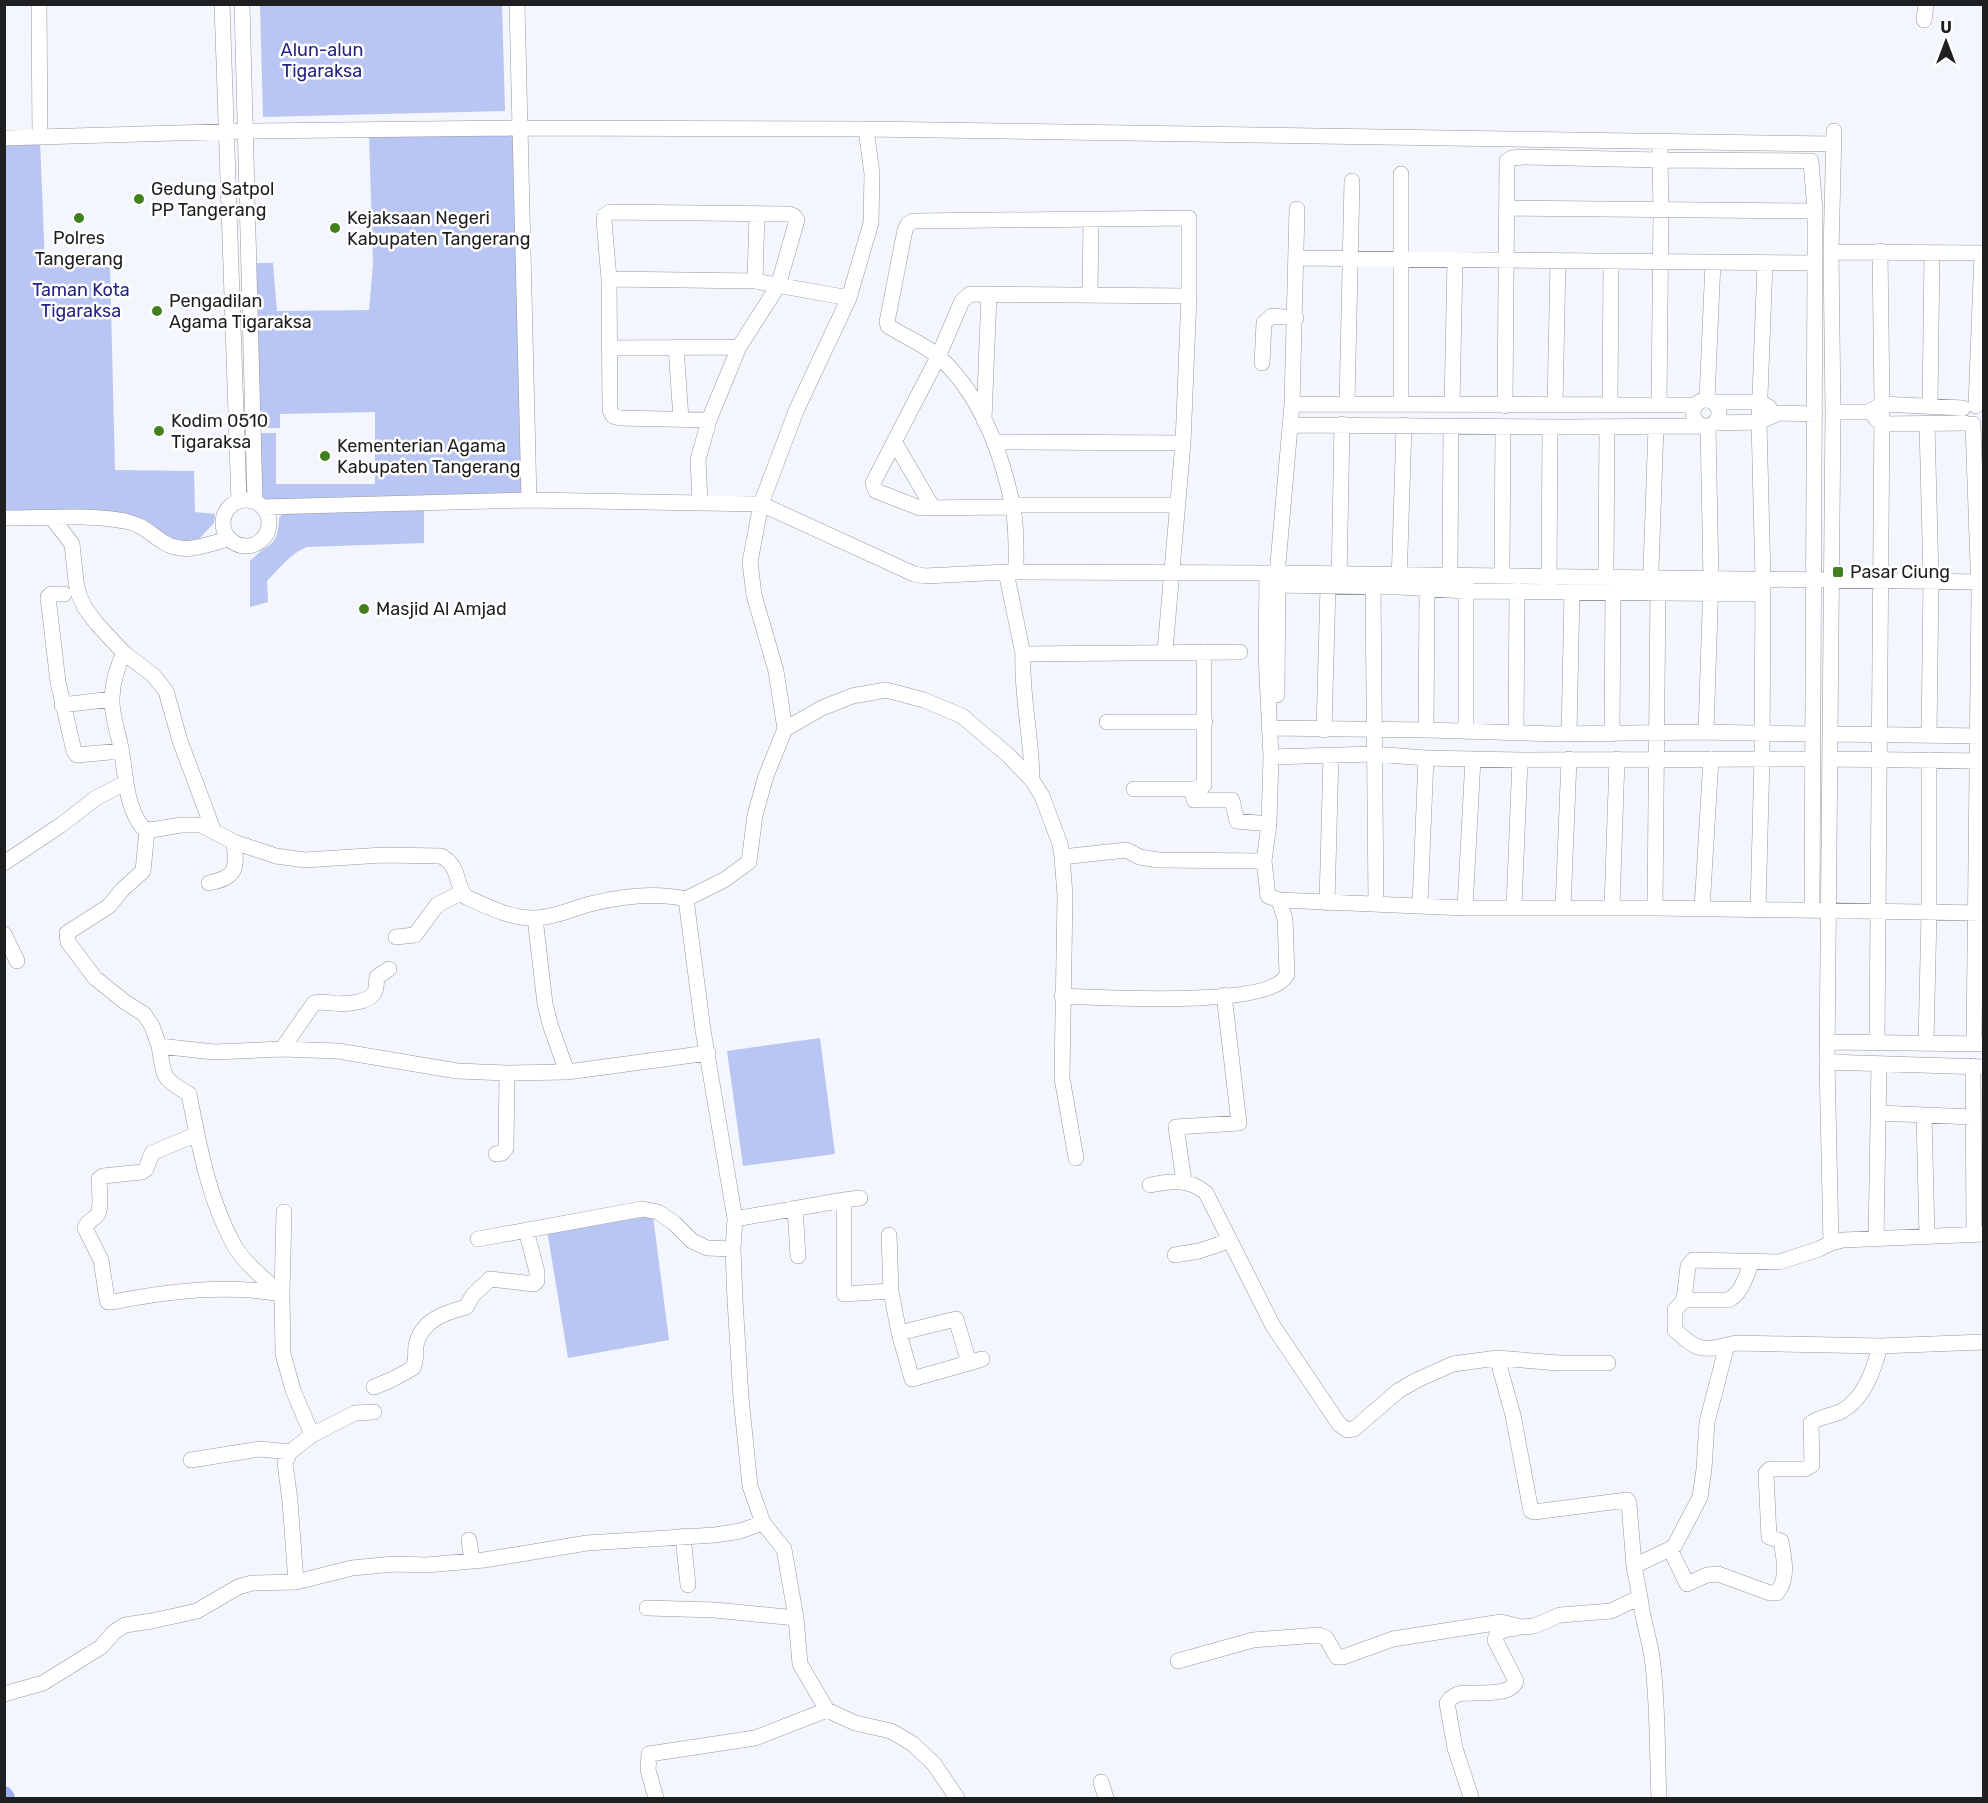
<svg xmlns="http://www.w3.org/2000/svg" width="1988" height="1803" font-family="Rubik,sans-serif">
<rect width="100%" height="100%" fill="#f4f6fd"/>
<path fill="#b9c5f3" d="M 260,5 L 502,5 L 505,111 L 263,117 Z
M 515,133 L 528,498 L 265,505 L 256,499 L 254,433 L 276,433 L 276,484 L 375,484 L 375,412 L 280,414 L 280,428 L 254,428 L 251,263 L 273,263 L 277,311 L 369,310 L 373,264 L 369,135 Z
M 40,140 L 45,265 L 110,267 L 115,470 L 194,471 L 195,512 L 215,514 L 214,523 L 200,538 L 183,543 L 174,541 L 145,522 L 5,511 L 5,141 Z
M 424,507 L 424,543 L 307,547 C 291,553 279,569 267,581 L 268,602 L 250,607 L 250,561 C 269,542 278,548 279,518 L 286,510 Z
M 820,1038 L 835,1154 L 743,1166 L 727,1051 Z
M 653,1216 L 669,1340 L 568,1358 L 547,1230 Z"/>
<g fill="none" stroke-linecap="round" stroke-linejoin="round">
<path stroke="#9faff4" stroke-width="18" d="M 4,1795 L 6,1798"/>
<defs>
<path id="minor" d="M 39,4 L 40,137
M 222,4 L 239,501
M 242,4 L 255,501
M 517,4 L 529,500
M 1924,20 L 1926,4
M 1834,131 L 1831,252 L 1833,412 L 1827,1062 L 1831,1243 L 1843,1240 L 1984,1234
M 4,138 L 245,131 L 518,128 L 866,129 L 1834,144
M 1507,208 L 1815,211
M 1831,252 L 1984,253
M 1297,258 L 1815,263
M 609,279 L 755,281 L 849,298
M 755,281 L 757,214
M 1090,295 L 1091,220
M 676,347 L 681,419
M 609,348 L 739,347
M 1262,363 L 1264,323 L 1272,316 L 1296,318
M 1707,399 L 1713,262
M1693 413a13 13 0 1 1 26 0a13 13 0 1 1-26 0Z
M 1715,402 L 1760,402 L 1769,407
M 1347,403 L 1352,181
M 1292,404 L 1695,405
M 1401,404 L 1401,174
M 1610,404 L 1611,261
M 1452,405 L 1455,260
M 1555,405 L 1558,261
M 1659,405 L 1661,210 L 1660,160 L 1811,161 L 1815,211 L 1815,263 L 1812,911
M 1930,405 L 1932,254
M 1505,406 L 1507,161 L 1512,158 L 1524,157 L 1660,160 L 1660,150
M 1976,406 L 1982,253
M 1833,412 L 1869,412 L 1882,404 L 1963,408
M 1875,418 L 1882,424 L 1965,423
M 984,420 L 989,294
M 1716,423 L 1759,422 L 1779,413 L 1815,414
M 1927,424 L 1931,580 L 1929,735
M 1973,424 L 1979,594 L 1974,1043
M 1290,425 L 1566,427 L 1702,426
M 995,442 L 1183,443
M 895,443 L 933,508
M223 523a23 23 0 1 1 46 0a23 23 0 1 1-46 0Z
M 700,502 L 698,460 L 709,420 L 739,347 L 778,286 L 797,220 L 794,216 L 789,214 L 610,212 L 605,215 L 604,220 L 609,279 L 610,410 L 613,416 L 620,418 L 709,420
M 1012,505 L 1176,505
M 264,507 L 529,500 L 761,504 L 914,574 L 925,576 L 1006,572 L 1278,573 L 1984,582
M 1013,507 L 920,508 L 876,491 L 873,483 L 938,357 L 962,301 L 970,294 L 1189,296
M 4,518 C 45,518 85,514 125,521 C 144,525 150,534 165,543 C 185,555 208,544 228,539
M 52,518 L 72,544 L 76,582 L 79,595 L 85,608 L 97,624 L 124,653 L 153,675 L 166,691 L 180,741 L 214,832
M 1450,567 L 1451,426
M 1502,568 L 1503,427
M 1606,569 L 1607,427
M 1651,569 L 1656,427
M 1006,572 L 1023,654 L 1240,652
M 1016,572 C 1016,551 1017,529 1013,508 C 1002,454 981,395 939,357 C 925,345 904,336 888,326 L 887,322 L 905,230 L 908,224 L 913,221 L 1189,218 L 1189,296 L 1183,443 L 1165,651
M 1267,574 L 1266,655 L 1271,757 L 1269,824 L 1264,861 L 1268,896 L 1279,900 L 1465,908 L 1655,908 L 1984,913
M 1466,582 L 1466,732
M 1339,583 L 1342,424
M 1399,584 L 1404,425
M 1268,585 L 1399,587 L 1466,591 L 1763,594
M 1549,586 L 1550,427
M 1373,588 L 1376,903
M 64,594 L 51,594 L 48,597 L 58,682 L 74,751 L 77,755 L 121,751
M 124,653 C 117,667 113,682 112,697 C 111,714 118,732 121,748 C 126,774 125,806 143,828 L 151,830 L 181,825 L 201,825 L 234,842 L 276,856 L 305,860 L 383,855 L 441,856 C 461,867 454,883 466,897 C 488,907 512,919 536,918 C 556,917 572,909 590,904 C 622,896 654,892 686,899 L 703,1030 L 735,1219 L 733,1249 L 735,1300 L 741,1398 L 750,1486 L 763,1523 L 784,1549 L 796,1618 L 800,1664 L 827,1710 L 855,1723 L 891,1731 L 913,1744 L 934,1764 L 957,1798
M 1023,654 C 1021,696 1032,738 1032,780
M 1277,695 L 1278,564 L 1292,404 L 1297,209
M 62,705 L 112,699
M 1107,722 L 1205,722
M 1269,728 L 1426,730 L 1557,734 L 1701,732 L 1812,734
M 785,729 L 822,708 L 852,696 L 886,690 L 924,700 L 962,716 L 1008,755 L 1032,780 L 1042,796 L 1060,844 L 1062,857 L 1065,895 L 1062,1078 L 1076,1158
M 1324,730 L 1328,586
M 1426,730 L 1427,589
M 1706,732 L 1711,579 L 1708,426
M 1516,733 L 1517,590
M 1569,734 L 1572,592
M 1612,734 L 1613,591
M 1830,734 L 1984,736
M 1271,757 L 1374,754 L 1426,758 L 1520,760 L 1811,759
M 1830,759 L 1984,761
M 1134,789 L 1192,789 L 1202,787 L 1204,785 L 1204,652
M 1192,789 L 1194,800 L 1232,800 L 1237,821 L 1269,824
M 147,830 L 143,871 L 122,890 L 109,906 L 67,933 L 68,942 L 95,978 L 125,1002 L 144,1014 L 152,1026 L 159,1046 L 214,1052 L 282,1049 L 338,1051 L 457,1071 L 507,1073 L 567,1072 L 708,1053
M 1062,857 L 1126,850 L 1140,857 L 1158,860 L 1264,861
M 4,863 L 61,825 L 96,798 L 125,783
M 209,883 C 237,877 237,869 234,842
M 686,899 L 724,880 L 749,862 L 755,815 L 766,776 L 785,729 L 776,671 L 754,595 L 750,562 L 761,504 L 796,411 L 849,298 L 871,223 L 872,174 L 866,129
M 1327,903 L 1331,755
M 1420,905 L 1426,758
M 1514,907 L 1520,760
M 1465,908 L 1473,759
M 1563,908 L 1569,759
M 1612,908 L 1617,759
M 1655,908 L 1658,584
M 1702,909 L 1711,759
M 1758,909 L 1762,758 L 1763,579 L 1759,422 L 1765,263
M 535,918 L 545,1004 L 551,1027 L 567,1072
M 4,934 L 17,961
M 396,937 L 415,935 L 437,905 L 462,892
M 1062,996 C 1098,997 1273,1009 1287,974 L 1285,919 L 1279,900
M 1827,1042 L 1983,1044
M 1877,1042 L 1882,404 L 1880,251
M 1926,1043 L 1929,914 L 1929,760
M 159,1046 C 165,1078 160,1077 189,1094 C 199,1145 208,1198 234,1245 C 243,1262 267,1282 282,1294 L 284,1212
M 282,1049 L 314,1003 C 321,1001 326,1003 333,1003 C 344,1005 370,1003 375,991 C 377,987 376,981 377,977 L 389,969
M 1827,1062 L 1983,1067
M 1973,1066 L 1974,1234
M 1878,1113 L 1973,1117
M 1924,1115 L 1927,1236
M 197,1134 L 152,1153 L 146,1169 L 142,1172 L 103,1176 L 99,1179 C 99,1189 102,1205 98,1214 C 94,1220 88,1220 85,1228 L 101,1260 L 107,1299 L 108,1302 L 113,1302 C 168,1291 226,1284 282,1294 L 283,1354 L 293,1390 L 312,1435
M 496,1154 L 502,1153 L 506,1148 L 507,1073
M 1184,1181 L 1176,1127 L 1239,1123 L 1224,995
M 1150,1185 C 1171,1181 1189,1178 1206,1193 L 1273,1326 L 1339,1424 L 1347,1430 L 1354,1429 L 1398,1391 L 1417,1380 L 1453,1364 L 1497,1358
M 844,1200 L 860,1198
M 795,1208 L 798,1256
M 735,1219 L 844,1200 L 844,1294 L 891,1291 L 899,1333 L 912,1379 L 969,1363
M 889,1235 L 891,1291
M 478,1239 L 642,1209 L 658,1212 L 674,1223 L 692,1241 L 707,1248 L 733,1249
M 1876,1239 L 1879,1065
M 1175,1255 L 1199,1251 L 1229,1241
M 1684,1300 L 1688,1266 L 1693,1260 L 1779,1262 L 1819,1249 L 1831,1243
M 899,1333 L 956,1319 L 969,1363 L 982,1359
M 1727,1345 C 1701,1353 1693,1347 1675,1330 L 1675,1310 L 1684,1300 L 1728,1300 C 1742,1294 1746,1275 1752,1262
M 1608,1363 L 1559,1363 L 1497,1358 L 1513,1415 L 1531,1511 L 1534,1512 L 1627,1500 L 1629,1503 L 1634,1566
M 374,1387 L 391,1380 L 413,1368 C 417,1360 415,1353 416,1345 C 422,1320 444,1313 466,1307 L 473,1295 L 490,1279 L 534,1284 L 537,1281 L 537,1272 L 526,1230
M 191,1460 L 260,1449 L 290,1452
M 683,1536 L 688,1585
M 469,1540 L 472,1561
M 1670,1549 L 1687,1584 L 1707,1575 L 1718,1574 L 1770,1593 L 1777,1593 C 1789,1578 1784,1558 1781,1541 L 1769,1537 L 1766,1473 L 1770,1469 L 1805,1469 L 1812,1465 L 1811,1423 C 1821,1416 1832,1416 1842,1411 C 1865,1398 1874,1369 1880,1346
M 296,1582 L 290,1501 L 285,1463 L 290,1452 L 312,1435 L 355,1413 L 374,1412
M 1640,1597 C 1642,1620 1651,1642 1653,1665 C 1658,1709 1657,1754 1659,1798
M 647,1608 L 715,1610 L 796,1618
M 1178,1661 L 1253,1640 L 1319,1635 L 1326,1638 L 1337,1657 L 1343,1657 L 1393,1639 L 1501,1622 L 1521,1627 L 1534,1626 L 1560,1615 L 1611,1611 L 1640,1597 L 1634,1566 L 1670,1549 L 1675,1545 L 1700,1497 L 1704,1469 L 1707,1422 L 1727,1345 L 1736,1343 L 1880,1346 L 1984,1342
M 4,1694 L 43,1683 L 101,1647 L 114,1632 L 125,1625 L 152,1621 L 197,1611 L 238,1587 L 252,1583 L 296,1582 L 352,1568 L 394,1564 L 426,1565 L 484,1560 L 587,1543 L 715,1535 L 740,1531 L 763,1523
M 1101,1782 L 1106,1798
M 1471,1797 L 1455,1748 L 1447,1703 L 1451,1698 L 1458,1694 C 1473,1691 1510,1698 1516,1681 L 1495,1640 C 1497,1630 1507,1629 1516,1628
M 656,1798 L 648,1770 L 649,1754 L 755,1738 L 827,1710"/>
</defs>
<use href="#minor" stroke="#96989e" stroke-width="16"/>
<use href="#minor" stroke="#fff" stroke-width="15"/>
</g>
<g fill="#40801f" stroke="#fff" stroke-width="2">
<circle cx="139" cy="199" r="6"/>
<circle cx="79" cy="218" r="6"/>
<circle cx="335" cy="228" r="6"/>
<circle cx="157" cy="311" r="6"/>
<circle cx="159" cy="431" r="6"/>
<circle cx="325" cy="456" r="6"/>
<rect x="1832" y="566" width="12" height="12" rx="3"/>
<circle cx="364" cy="609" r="6"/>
</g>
<g text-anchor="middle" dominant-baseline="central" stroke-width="5" stroke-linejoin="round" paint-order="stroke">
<g font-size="18" fill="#242485" stroke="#fff">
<text x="322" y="50">Alun-alun<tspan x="322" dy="21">Tigaraksa</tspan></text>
<text x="81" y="290">Taman Kota<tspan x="81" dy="21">Tigaraksa</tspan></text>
</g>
<g font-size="18" fill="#1e1f21" stroke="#fff" text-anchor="start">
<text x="151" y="189">Gedung Satpol<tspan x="151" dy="21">PP Tangerang</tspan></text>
<text x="347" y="218">Kejaksaan Negeri<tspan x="347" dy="21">Kabupaten Tangerang</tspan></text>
<text x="79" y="238" text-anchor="middle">Polres<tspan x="79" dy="21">Tangerang</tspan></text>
<text x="169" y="301">Pengadilan<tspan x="169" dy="21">Agama Tigaraksa</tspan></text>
<text x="171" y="421">Kodim 0510<tspan x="171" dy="21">Tigaraksa</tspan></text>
<text x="337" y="446">Kementerian Agama<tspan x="337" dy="21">Kabupaten Tangerang</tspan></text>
<text x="1850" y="572">Pasar Ciung</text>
<text x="376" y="609">Masjid Al Amjad</text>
</g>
</g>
<rect width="1988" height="1803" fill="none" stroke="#1e1f21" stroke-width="12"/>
<g transform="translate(1946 42)" stroke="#ffffff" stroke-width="4.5" paint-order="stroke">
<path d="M0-4.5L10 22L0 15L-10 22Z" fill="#1e1f21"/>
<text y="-9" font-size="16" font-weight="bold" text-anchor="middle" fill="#1e1f21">U</text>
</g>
</svg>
